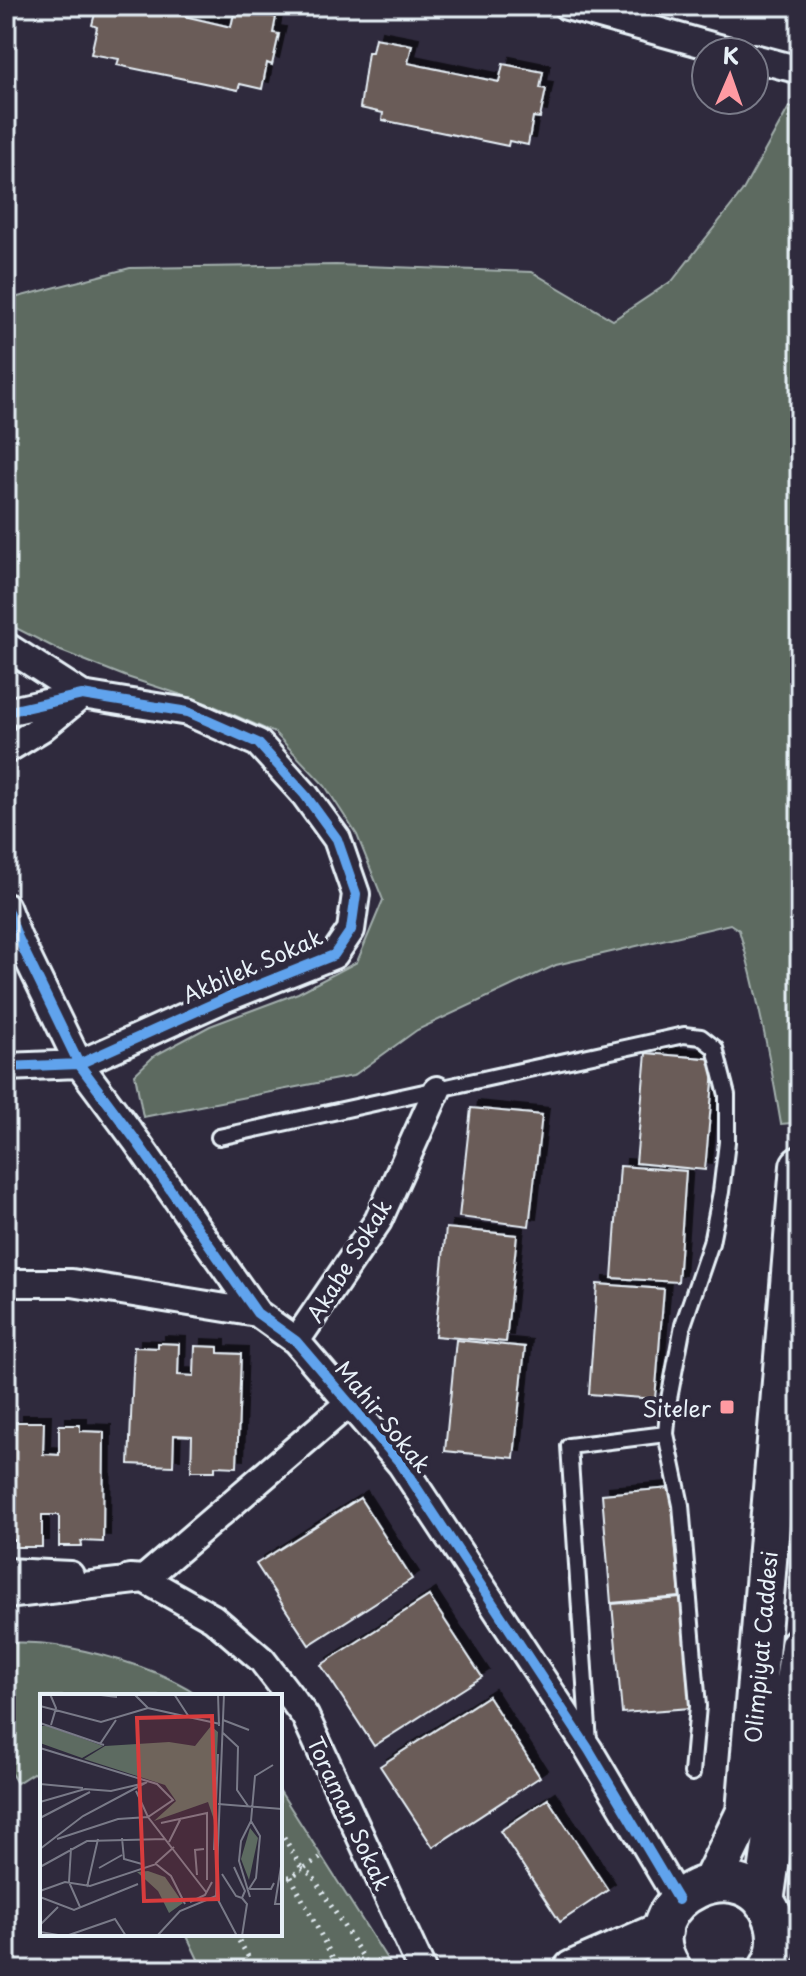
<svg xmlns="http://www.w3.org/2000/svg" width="806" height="1976" font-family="'Playpen Sans',sans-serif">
<defs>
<filter id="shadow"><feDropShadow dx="7" dy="-7" stdDeviation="0" flood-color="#0009"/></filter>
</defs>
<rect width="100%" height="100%" fill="#2f2a3d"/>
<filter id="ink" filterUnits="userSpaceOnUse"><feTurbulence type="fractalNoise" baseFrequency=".0125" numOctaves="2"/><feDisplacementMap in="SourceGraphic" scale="16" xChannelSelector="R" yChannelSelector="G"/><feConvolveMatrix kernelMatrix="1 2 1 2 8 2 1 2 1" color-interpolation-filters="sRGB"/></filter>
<g filter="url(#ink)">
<path fill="#5d6b61" stroke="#a2aeac" stroke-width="2" d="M 789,107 L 800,108 L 800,1014 L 792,1123 L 781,1124 C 770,1058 758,994 739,930 L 730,924 L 556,965 L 417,1030 L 353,1076 L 143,1117 L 135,1074 L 154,1056 L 210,1026 L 298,993 L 357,962 L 383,900 L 357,835 L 325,786 L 275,733 L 209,704 L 127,677 L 61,651 L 6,623 L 6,300 L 130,268 L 336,265 L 532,272 L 613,320 L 673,280 L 742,192 Z
M 6,1642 C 24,1643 44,1642 61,1646 C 108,1655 161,1669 200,1696 L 42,1696 L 42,1778 L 33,1773 L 17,1783 L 6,1765 Z
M 280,1791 L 394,1970 L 203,1970 L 186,1934 L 280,1934 Z"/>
<path fill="#6a5c59" stroke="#e8f1f8" stroke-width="2" filter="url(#shadow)" d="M 97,6 L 142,6 L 231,27 L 235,9 L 276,17 L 273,33 L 279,34 L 272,65 L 267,63 L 262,89 L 240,84 L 238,90 L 117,65 L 119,59 L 91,54 L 97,27 L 92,25 Z
M 375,38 L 412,45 L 408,63 L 499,82 L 503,64 L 543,72 L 540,88 L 546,89 L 540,118 L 533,117 L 528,145 L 509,141 L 508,146 L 382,120 L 383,113 L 360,108 L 368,52 L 372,52 Z
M 646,1053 L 715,1059 L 705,1170 L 636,1163 Z
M 471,1108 L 542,1115 L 529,1226 L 459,1217 Z
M 620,1166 L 686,1171 L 678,1282 L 612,1278 Z
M 446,1228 L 517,1235 L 506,1342 L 435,1336 Z
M 597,1284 L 664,1289 L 655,1399 L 589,1394 Z
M 456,1340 L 525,1347 L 514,1458 L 445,1451 Z
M 158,1343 L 179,1344 L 178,1375 L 194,1376 L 195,1346 L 218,1347 L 218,1353 L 241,1354 L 237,1467 L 215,1466 L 215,1471 L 191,1471 L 192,1436 L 174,1435 L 173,1466 L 129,1464 L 134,1347 L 158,1348 Z
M 16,1422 L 44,1422 L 43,1454 L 59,1455 L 59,1425 L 80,1425 L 80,1431 L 104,1432 L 103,1542 L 81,1541 L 82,1546 L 59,1546 L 59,1515 L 42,1515 L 42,1547 L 15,1547 L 15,1540 L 6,1540 L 6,1428 L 16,1428 Z
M 671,1488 L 680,1597 L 611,1603 L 602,1494 Z
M 360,1498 L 412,1579 L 309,1645 L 256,1564 Z
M 429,1596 L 482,1677 L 374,1746 L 321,1665 Z
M 681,1598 L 691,1708 L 622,1713 L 612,1604 Z
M 488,1696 L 540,1777 L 433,1847 L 380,1766 Z
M 548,1799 L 608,1890 L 560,1922 L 500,1831 Z"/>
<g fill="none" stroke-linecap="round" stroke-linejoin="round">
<defs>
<path id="lane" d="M 219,1137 L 684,1035 L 701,1037 L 715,1048 L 727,1095 L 727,1142 L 721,1192 L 711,1243 L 683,1325 L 669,1399 L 666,1434 L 681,1505 L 698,1706 L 692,1773
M 589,1743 L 569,1446 L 666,1434"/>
<path id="street" d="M 567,6 L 733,52
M 754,58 L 800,70
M 6,646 L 82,695
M 6,712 L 82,695 L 188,712 L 258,743 L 305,795 L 337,839 L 356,894 L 351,930 L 334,955 L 226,998 L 79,1064 L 6,1067
M 6,750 L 42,728 L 76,700
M 6,907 L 18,938 L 79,1064 L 137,1142 L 257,1313 L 296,1341 L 401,1464 L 589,1750 L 678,1900
M 6,1283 L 72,1283 L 257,1313
M 296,1341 L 378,1221 L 437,1090
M 6,1572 L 70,1575
M 130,1578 L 144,1579 L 349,1403
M 6,1595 L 144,1579 L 213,1618 L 262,1660 L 305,1716 L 422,1970"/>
<path id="secondary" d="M 712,1882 L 746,1812 L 800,1166
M 764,1902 L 800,1646
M 573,1970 L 663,1931
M 672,1970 C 625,1899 750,1840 775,1923 C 779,1939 777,1956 768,1970"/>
</defs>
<use href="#lane" stroke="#e8f1f8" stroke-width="20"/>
<use href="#street" stroke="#e8f1f8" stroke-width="32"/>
<use href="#secondary" stroke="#e8f1f8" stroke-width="44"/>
<path stroke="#e8f1f8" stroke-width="5" stroke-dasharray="2 6" stroke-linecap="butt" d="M 280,1830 L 302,1869 L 322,1857
M 280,1877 L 291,1877 L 302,1869 L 312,1875 L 371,1970
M 291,1877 L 339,1970
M 235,1934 L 256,1970"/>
<use href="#lane" stroke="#2f2a3d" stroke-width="14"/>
<use href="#street" stroke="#2f2a3d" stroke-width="26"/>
<use href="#secondary" stroke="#2f2a3d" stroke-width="38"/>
<defs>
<path id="cycleway" d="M 6,712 L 82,695 L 188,712 L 258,743 L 305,795 L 337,839 L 356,894 L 351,930 L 334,955 L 226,998 L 79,1064 L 6,1067
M 6,907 L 18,938 L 79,1064 L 137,1142 L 257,1313 L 296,1341 L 401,1464 L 589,1750 L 678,1900"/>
</defs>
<use href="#cycleway" stroke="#2f2a3d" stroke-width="15"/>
<use href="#cycleway" stroke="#60a3ed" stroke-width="10"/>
</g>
</g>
<rect fill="#ff9aa2" stroke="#2f2a3d" stroke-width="3" x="719" y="1399" width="16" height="16" rx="4"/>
<g text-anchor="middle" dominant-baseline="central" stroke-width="8" stroke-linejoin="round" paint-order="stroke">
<g font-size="22" fill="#e8f1f8" stroke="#2f2a3d">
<text transform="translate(252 965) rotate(-24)">Akbilek Sokak</text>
<text transform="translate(348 1260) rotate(-58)">Akabe Sokak</text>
<text transform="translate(384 1416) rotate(51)">Mahir Sokak</text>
<text transform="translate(760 1647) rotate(-85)">Olimpiyat Caddesi</text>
<text transform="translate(350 1813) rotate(65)">Toraman Sokak</text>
</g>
<g font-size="22" fill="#e8f1f8" stroke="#2f2a3d" text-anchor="end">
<text x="711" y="1407">Siteler</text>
</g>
</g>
<g transform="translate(40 1694)">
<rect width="242" height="242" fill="#2f2a3d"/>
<path d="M 0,32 L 8,32 L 63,52 L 42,64 L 0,49 ZM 171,32 L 178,38 L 174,126 L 168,108 L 114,127 L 136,107 L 125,91 L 44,65 L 65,52 L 129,48 L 155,52 ZM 210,134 L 218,144 L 209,186 L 201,165 ZM 108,177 L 125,183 L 143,209 L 129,219 L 118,197 L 97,178 Z" fill="#5d6b61"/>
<path fill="none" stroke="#797a88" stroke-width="2" d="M 10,0 L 16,14 L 11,31M 53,0 L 77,3M 94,0 L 108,14 L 180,30M 134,0 L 149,23M 178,0 L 179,32M 0,12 L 61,28 L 108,14M 183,26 L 209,36M 0,29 L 64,51M 183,39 L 198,53 L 197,96 L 208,112M 60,50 L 76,26M 0,54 L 117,90 L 133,106 L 108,123 L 78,125 L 17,145M 0,90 L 43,94M 96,97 L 108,123 L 166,198M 0,108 L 45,95 L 71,97 L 105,89M 178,110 L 242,115M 0,124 L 50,98M 121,129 L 167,119 L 167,186M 82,144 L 84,165 L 102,170M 129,148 L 141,124M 31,154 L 29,188 L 40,213M 0,155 L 43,122 L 107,88M 174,156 L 178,60M 242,166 L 235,210 L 242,210M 115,170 L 134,153M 0,173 L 47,147 L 125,145M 59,174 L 82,161M 182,180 L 196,202 L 202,204 L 205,197 L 194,173M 157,181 L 155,156 L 164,155M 47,193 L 58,145M 209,195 L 216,184 L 220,142 L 211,127M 209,195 L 231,195 L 234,189M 0,197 L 25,188 L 50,192 L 116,170 L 131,182 L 145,210M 176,202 L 197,242M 0,203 L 34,216 L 98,190M 210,203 L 199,167 L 201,147 L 211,127 L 215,82 L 233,71M 202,204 L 207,210 L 202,242M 150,208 L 165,201 L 172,188M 0,231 L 18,213M 0,238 L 24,242M 26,242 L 75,225 L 86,242M 117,242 L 140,217 L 176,202 L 184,0"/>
<path fill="#d83c3d" fill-opacity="0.15" stroke="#d83c3d" stroke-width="4" d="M 172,22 L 178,205 L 104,207 L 97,24 Z"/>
<rect width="242" height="242" fill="none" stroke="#e8f1f8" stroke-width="4"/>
</g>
<rect width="806" height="1976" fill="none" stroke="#2f2a3d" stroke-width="32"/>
<rect x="16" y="16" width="774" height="1944" fill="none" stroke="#e8f1f8" stroke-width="3" filter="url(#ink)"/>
<g transform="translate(730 76) rotate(2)"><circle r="38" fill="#2f2a3d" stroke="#797a88" stroke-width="2"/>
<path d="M0-6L14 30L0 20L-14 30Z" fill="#ff9aa2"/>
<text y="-12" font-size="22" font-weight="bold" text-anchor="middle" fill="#e8f1f8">K</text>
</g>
</svg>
